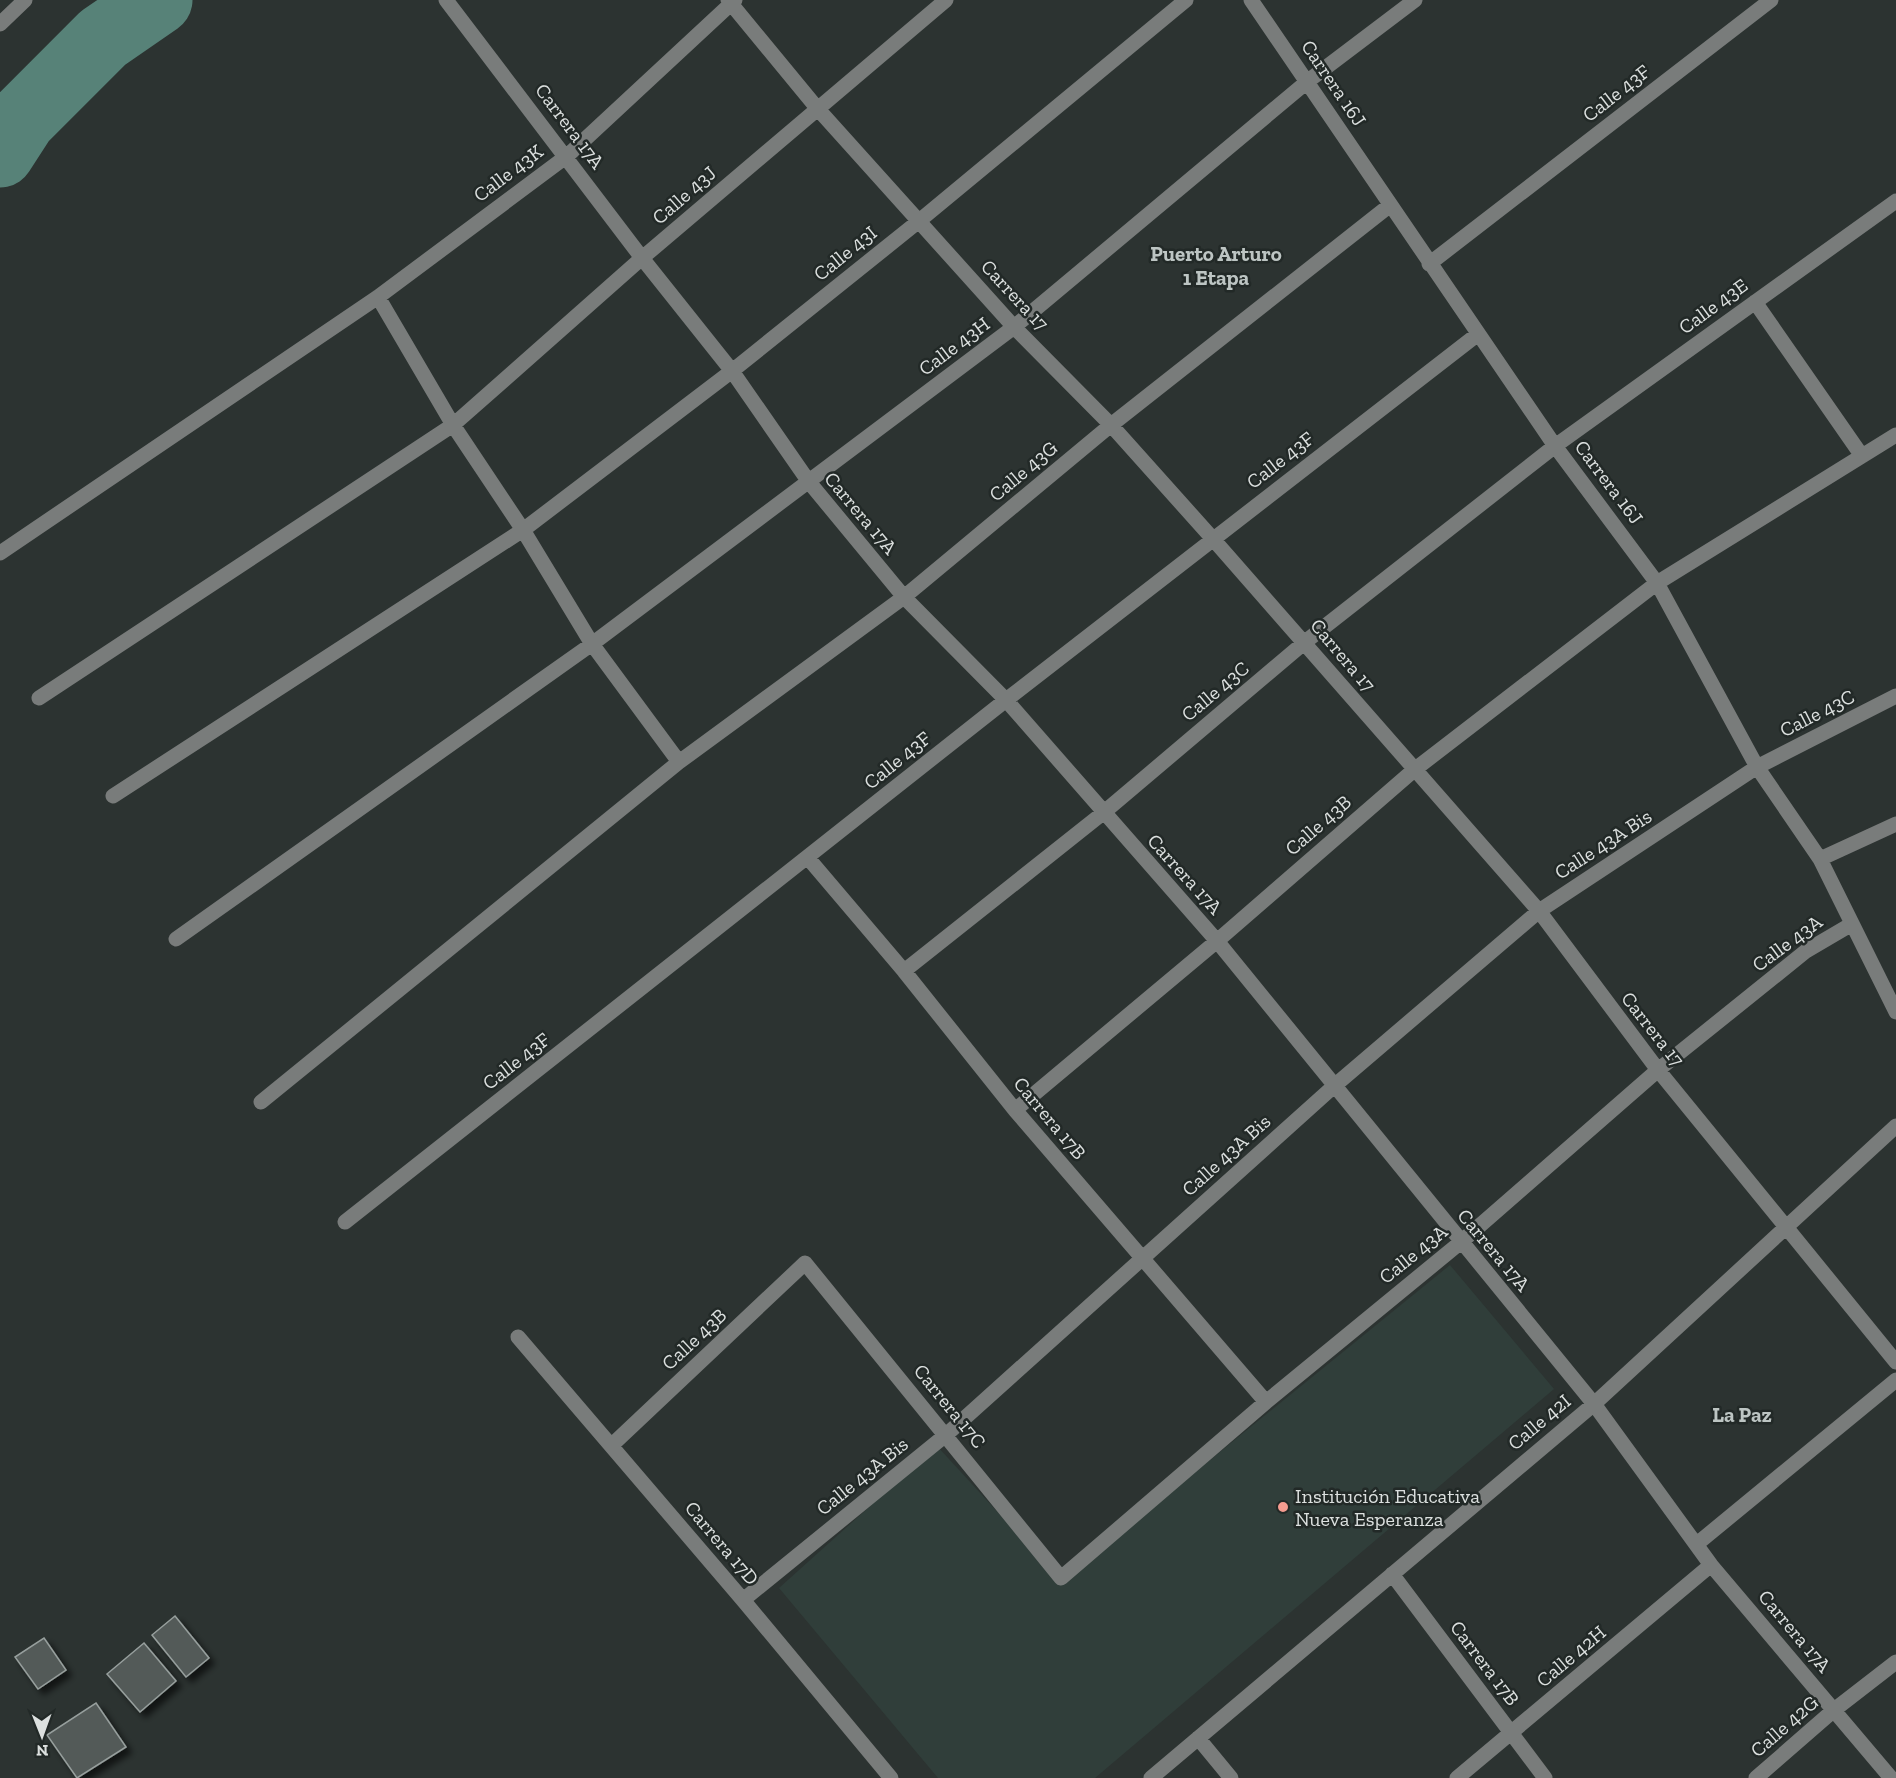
<svg xmlns="http://www.w3.org/2000/svg" width="1896" height="1778" font-family="'Zilla Slab',serif">
<defs>
<filter id="shadow"><feDropShadow dx="5.5" dy="5.5" stdDeviation="3" flood-color="#0009"/></filter>
</defs>
<rect width="100%" height="100%" fill="#2c3331"/>
<path fill="#303e3a" d="M 1450,1265 L 1554,1389 L 1095,1778 L 938,1778 L 779,1588 L 937,1446 L 1061,1581 Z"/>
<g fill="none" stroke-linecap="round" stroke-linejoin="round">
<path stroke="#578278" stroke-width="69" d="M 0,153 L 22,119 L 103,38 L 158,0"/>
</g>
<path fill="#535a59" stroke="#979f9d" stroke-width="1.5" filter="url(#shadow)" d="M 175,1616 L 209,1658 L 186,1677 L 152,1635 Z
M 44,1638 L 66,1670 L 38,1689 L 15,1657 Z
M 144,1643 L 176,1681 L 140,1712 L 107,1674 Z
M 96,1703 L 126,1747 L 77,1778 L 47,1735 Z"/>
<g fill="none" stroke-linecap="round" stroke-linejoin="round">
<path stroke="#797c7b" stroke-width="15" d="M 446,0 L 642,258 L 732,371 L 809,482 L 904,597 L 1006,700 L 1217,941 L 1594,1404 L 1711,1565 L 1891,1778
M 728,0 L 817,108 L 1014,327 L 1111,425 L 1213,539 L 1539,911 L 1658,1070 L 1896,1362
M 1251,0 L 1555,446 L 1657,583 L 1757,767 L 1820,859 L 1896,1012
M 0,24 L 25,0
M 1429,264 L 1771,0
M 378,297 L 453,425 L 523,530 L 592,644 L 679,762
M 1755,302 L 1862,456
M 0,553 L 378,297 L 567,156 L 735,0
M 39,698 L 453,425 L 642,258 L 946,0
M 113,796 L 523,530 L 732,371 L 919,221 L 1186,0
M 808,858 L 904,971 L 1015,1110 L 1266,1402
M 1820,859 L 1896,824
M 176,939 L 592,644 L 1014,327 L 1308,81 L 1415,0
M 904,971 L 1103,813 L 1305,642 L 1555,446 L 1896,201
M 261,1102 L 679,762 L 904,597 L 1111,425 L 1389,206
M 1015,1110 L 1217,941 L 1414,770 L 1657,583 L 1896,435
M 345,1222 L 1006,700 L 1478,334
M 518,1337 L 743,1600 L 891,1778
M 612,1445 L 805,1263 L 1061,1578 L 1266,1402 L 1461,1242 L 1658,1070 L 1806,951 L 1852,924
M 1698,1543 L 1896,1380
M 1392,1574 L 1545,1778
M 743,1600 L 947,1434 L 1333,1087 L 1539,911 L 1757,767 L 1896,696
M 1198,1738 L 1231,1778
M 1151,1778 L 1594,1404 L 1896,1126
M 1457,1778 L 1711,1565
M 1756,1778 L 1834,1710 L 1896,1662"/>
</g>
<circle fill="#f59c90" stroke="#222927" stroke-width="2" cx="1283" cy="1507" r="6"/>
<g text-anchor="middle" dominant-baseline="central" stroke-width="5" stroke-linejoin="round" paint-order="stroke">
<g font-size="20" fill="#dce0df" stroke="#222927">
<text transform="translate(1334 83) rotate(56)">Carrera 16J</text>
<text transform="translate(1616 93) rotate(-38)">Calle 43F</text>
<text transform="translate(570 126) rotate(53)">Carrera 17A</text>
<text transform="translate(508 173) rotate(-37)">Calle 43K</text>
<text transform="translate(684 195) rotate(-41)">Calle 43J</text>
<text transform="translate(845 253) rotate(-39)">Calle 43I</text>
<text transform="translate(1015 295) rotate(47)">Carrera 17</text>
<text transform="translate(1713 306) rotate(-36)">Calle 43E</text>
<text transform="translate(954 346) rotate(-37)">Calle 43H</text>
<text transform="translate(1280 460) rotate(-38)">Calle 43F</text>
<text transform="translate(1023 471) rotate(-40)">Calle 43G</text>
<text transform="translate(1609 482) rotate(53)">Carrera 16J</text>
<text transform="translate(861 513) rotate(50)">Carrera 17A</text>
<text transform="translate(1343 655) rotate(50)">Carrera 17</text>
<text transform="translate(1215 691) rotate(-40)">Calle 43C</text>
<text transform="translate(1817 713) rotate(-27)">Calle 43C</text>
<text transform="translate(897 760) rotate(-39)">Calle 43F</text>
<text transform="translate(1318 825) rotate(-41)">Calle 43B</text>
<text transform="translate(1603 844) rotate(-33)">Calle 43A Bis</text>
<text transform="translate(1185 874) rotate(48)">Carrera 17A</text>
<text transform="translate(1787 943) rotate(-36)">Calle 43A</text>
<text transform="translate(1653 1029) rotate(52)">Carrera 17</text>
<text transform="translate(516 1061) rotate(-38)">Calle 43F</text>
<text transform="translate(1050 1118) rotate(50)">Carrera 17B</text>
<text transform="translate(1226 1155) rotate(-42)">Calle 43A Bis</text>
<text transform="translate(1494 1250) rotate(50)">Carrera 17A</text>
<text transform="translate(1413 1254) rotate(-39)">Calle 43A</text>
<text transform="translate(694 1339) rotate(-43)">Calle 43B</text>
<text transform="translate(950 1406) rotate(51)">Carrera 17C</text>
<text transform="translate(1539 1422) rotate(-40)">Calle 42I</text>
<text transform="translate(862 1476) rotate(-39)">Calle 43A Bis</text>
<text transform="translate(722 1543) rotate(50)">Carrera 17D</text>
<text transform="translate(1795 1631) rotate(50)">Carrera 17A</text>
<text transform="translate(1571 1656) rotate(-40)">Calle 42H</text>
<text transform="translate(1485 1663) rotate(53)">Carrera 17B</text>
<text transform="translate(1784 1726) rotate(-41)">Calle 42G</text>
</g>
<g font-size="20" fill="#dce0df" stroke="#222927" text-anchor="start">
<text x="1295" y="1496">Institución Educativa<tspan x="1295" dy="23">Nueva Esperanza</tspan></text>
</g>
<g font-size="21" font-weight="bold" fill="#bdc5c3" stroke="#222927">
<text x="1216" y="253">Puerto Arturo<tspan x="1216" dy="24">1 Etapa</tspan></text>
<text x="1742" y="1414">La Paz</text>
</g>
</g>
<g transform="translate(42 1736) rotate(179)" stroke="#222927" stroke-width="4.5" paint-order="stroke">
<path d="M0-4.5L10 22L0 15L-10 22Z" fill="#dce0df"/>
<text y="-9" font-size="16" font-weight="bold" text-anchor="middle" fill="#dce0df">N</text>
</g>
</svg>
